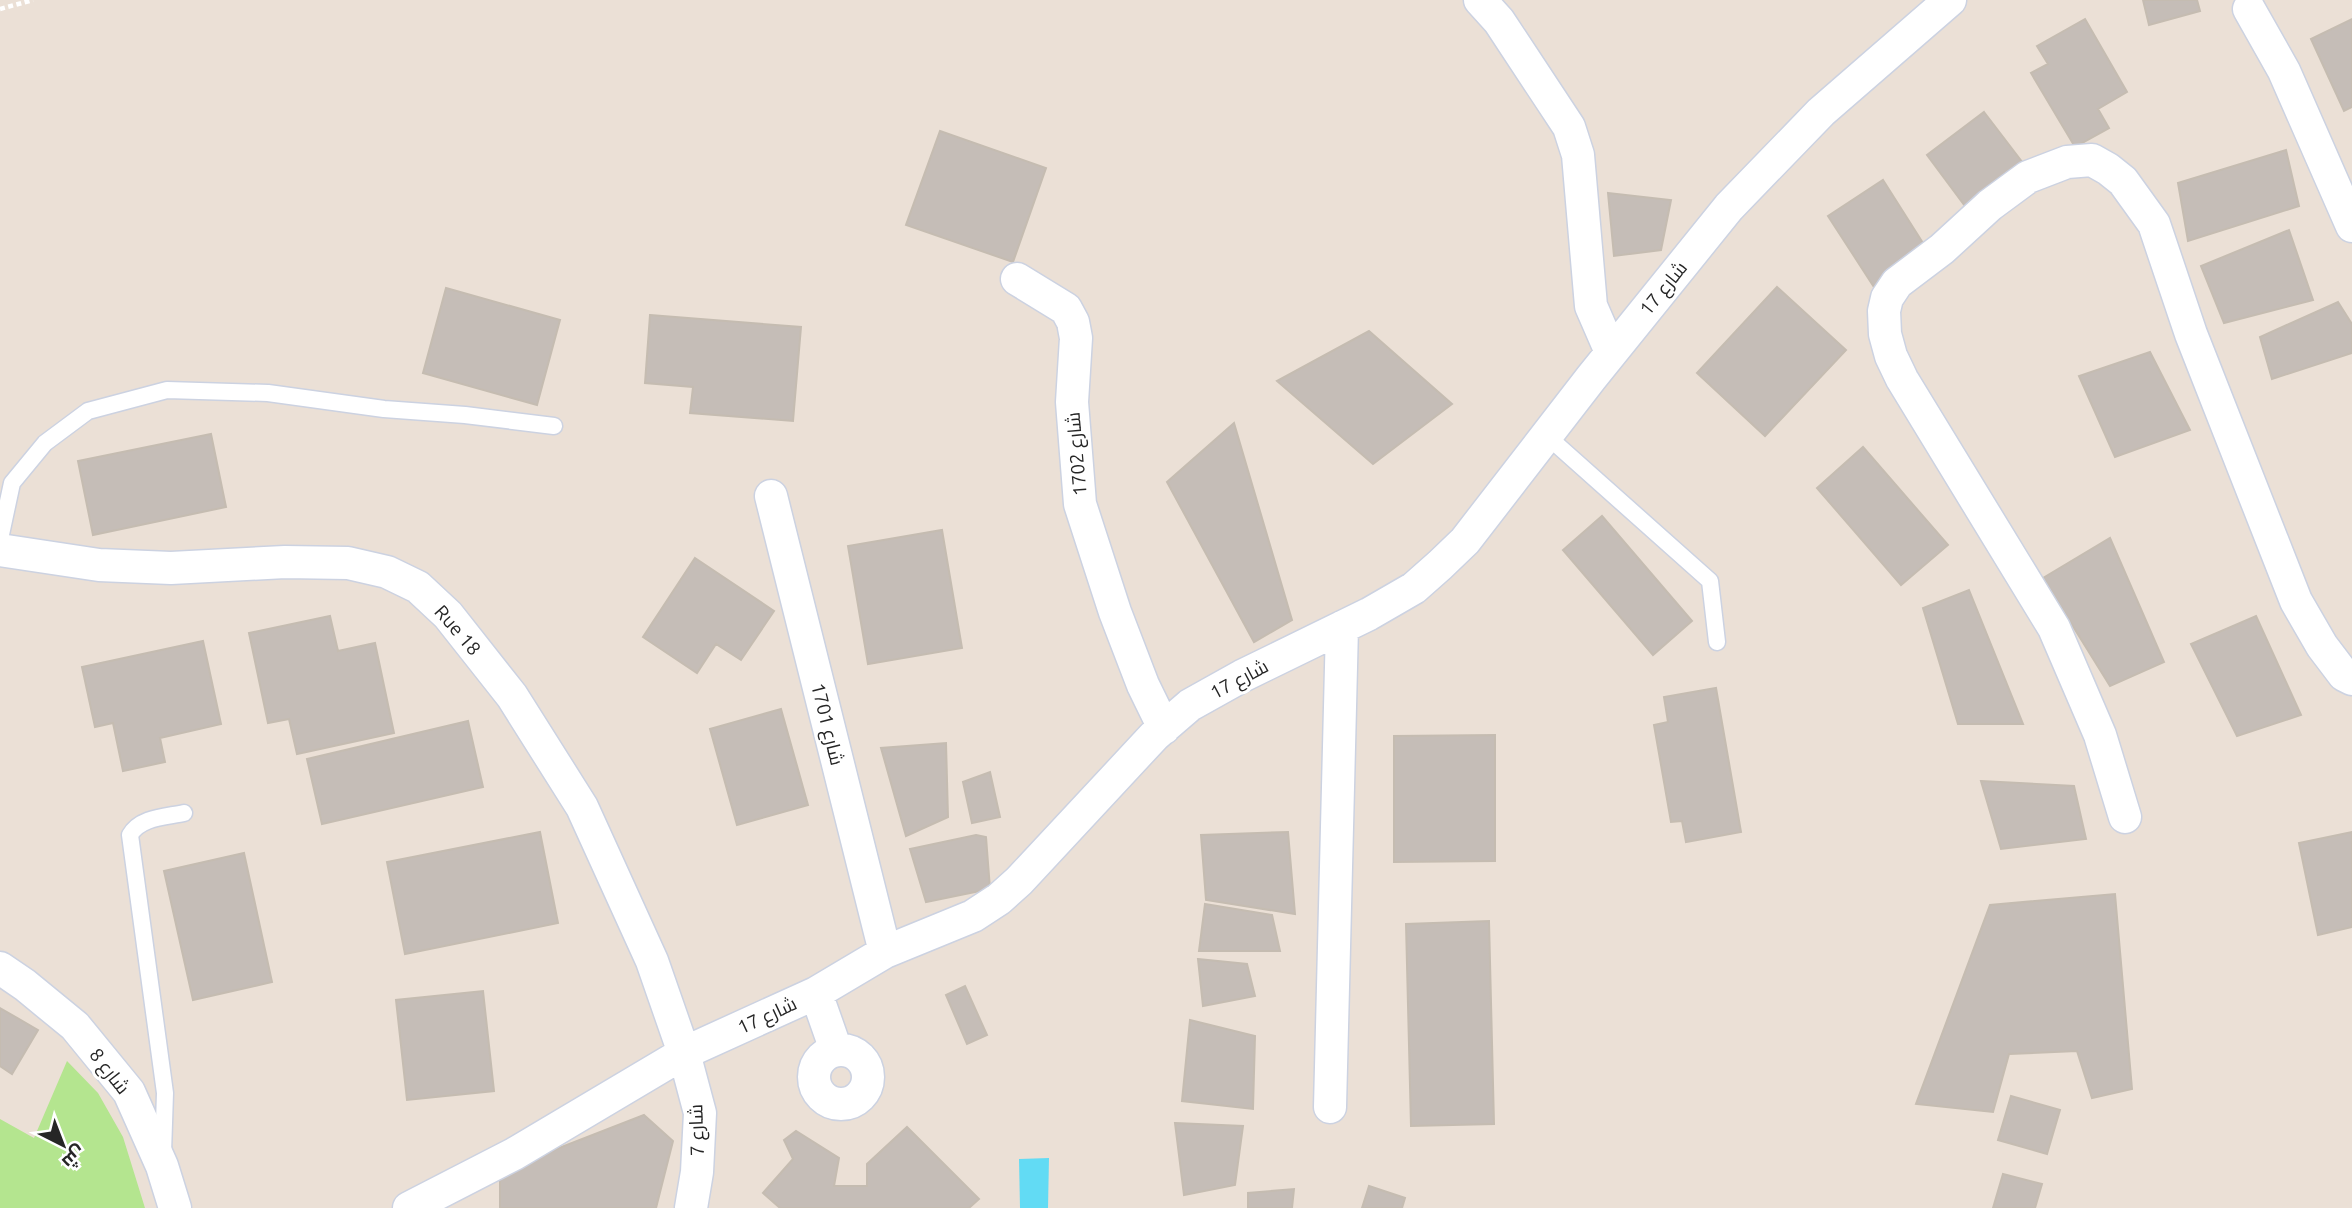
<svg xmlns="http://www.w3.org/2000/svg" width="2352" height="1208" font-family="Ubuntu,Cairo,sans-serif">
<rect width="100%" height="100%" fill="#ebe0d6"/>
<path fill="#b4e58f" d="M 67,1061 L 98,1093 L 123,1137 L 145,1208 L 0,1208 L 0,1119 L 34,1138 Z"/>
<path fill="#62dbf4" d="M 1049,1158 L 1048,1208 L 1020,1208 L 1019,1159 Z"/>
<path fill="#c5bdb7" stroke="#c5bcb1" stroke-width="2" d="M 2143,0 L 2197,0 L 2200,11 L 2149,25 Z
M 2085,19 L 2127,92 L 2098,109 L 2109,128 L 2075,147 L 2031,73 L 2048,64 L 2037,46 Z
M 2352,19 L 2352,107 L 2344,111 L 2311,39 Z
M 1984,112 L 2026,167 L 1968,210 L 1927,155 Z
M 940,131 L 1046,168 L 1013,262 L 906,225 Z
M 2286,150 L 2299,206 L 2188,241 L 2178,183 Z
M 1883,180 L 1928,251 L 1874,287 L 1828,216 Z
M 1608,193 L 1671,200 L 1661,250 L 1614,256 Z
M 2289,230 L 2313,300 L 2224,323 L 2201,266 Z
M 1777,287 L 1846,350 L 1765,436 L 1697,373 Z
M 446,288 L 560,320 L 537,405 L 423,373 Z
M 2338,302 L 2352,324 L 2352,353 L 2272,379 L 2260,337 Z
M 650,315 L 801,327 L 793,421 L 690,413 L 693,387 L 645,383 Z
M 1369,331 L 1452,404 L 1373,464 L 1277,381 Z
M 2150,352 L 2190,430 L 2115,457 L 2079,376 Z
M 1234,423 L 1292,620 L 1254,642 L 1167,482 Z
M 211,434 L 226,507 L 93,535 L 78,461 Z
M 1863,447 L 1948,545 L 1901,585 L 1817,488 Z
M 1602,516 L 1692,621 L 1653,655 L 1563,550 Z
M 942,530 L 962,648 L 868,664 L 848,546 Z
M 2110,538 L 2164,662 L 2110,686 L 2043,578 Z
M 695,558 L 774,611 L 741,660 L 716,644 L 697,673 L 643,637 Z
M 1969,590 L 2023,724 L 1958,724 L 1923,608 Z
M 330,616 L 338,651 L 375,643 L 394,733 L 297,754 L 289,719 L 268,723 L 249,633 Z
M 2256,616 L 2301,715 L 2237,736 L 2191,644 Z
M 203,641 L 221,724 L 160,738 L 165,762 L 123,771 L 113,723 L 95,727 L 82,667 Z
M 1716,688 L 1741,832 L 1686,842 L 1682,821 L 1671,822 L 1654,725 L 1668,722 L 1664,697 Z
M 781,709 L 808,805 L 737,825 L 710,729 Z
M 468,721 L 483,787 L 322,824 L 307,759 Z
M 1495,735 L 1495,861 L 1394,862 L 1394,736 Z
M 946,743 L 948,817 L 906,836 L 881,748 Z
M 990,772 L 1000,817 L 972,823 L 963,782 Z
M 1981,781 L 2074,786 L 2086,839 L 2001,849 Z
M 540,832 L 558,923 L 405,954 L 387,862 Z
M 1288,832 L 1295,914 L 1206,900 L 1201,835 Z
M 2352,832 L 2352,927 L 2318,935 L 2299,843 Z
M 976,835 L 986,837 L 990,889 L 926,902 L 910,849 Z
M 244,853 L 272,982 L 193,1000 L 164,871 Z
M 2115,894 L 2132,1089 L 2092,1098 L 2077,1051 L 2009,1054 L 1993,1112 L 1916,1104 L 1990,905 Z
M 1205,904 L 1272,915 L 1280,951 L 1199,951 Z
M 1489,921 L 1494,1124 L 1411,1126 L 1406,924 Z
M 1198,959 L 1247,964 L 1255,996 L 1203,1006 Z
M 965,986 L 987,1035 L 967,1044 L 946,995 Z
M 483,991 L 494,1091 L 407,1100 L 396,1000 Z
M 0,1008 L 38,1030 L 12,1074 L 0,1066 Z
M 1190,1020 L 1255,1036 L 1253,1109 L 1182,1101 Z
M 2011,1096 L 2060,1110 L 2047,1154 L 1998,1140 Z
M 644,1115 L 673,1141 L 656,1208 L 500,1208 L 500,1171 Z
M 1175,1123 L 1243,1126 L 1235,1185 L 1184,1195 Z
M 907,1127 L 979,1199 L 969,1208 L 780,1208 L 763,1193 L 793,1159 L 784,1140 L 796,1131 L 839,1158 L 834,1186 L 867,1186 L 867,1164 Z
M 2003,1174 L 2042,1184 L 2035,1208 L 1993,1208 Z
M 1369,1186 L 1405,1198 L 1402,1208 L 1362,1208 Z
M 1294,1189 L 1292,1208 L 1248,1208 L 1248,1193 Z"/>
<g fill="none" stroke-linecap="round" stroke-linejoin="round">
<defs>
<path id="service" d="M 1546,435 L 1710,581 L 1717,642
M 0,539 L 12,483 L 45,443 L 88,411 L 167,390 L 268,393 L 384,409 L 465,415 L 554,426
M 163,1153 L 165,1093 L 130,835 C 140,817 166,817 184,813"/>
<path id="minor" d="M 1480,0 L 1499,21 L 1569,127 L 1578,155 L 1591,306 L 1611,352
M 2249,9 L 2284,71 L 2352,226
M 1017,279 L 1066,309 L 1073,322 L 1076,338 L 1072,402 L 1080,504 L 1115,612 L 1143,685 L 1164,728
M 771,496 L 885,952
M 0,550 L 99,565 L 171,568 L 285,562 L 348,563 L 387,572 L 418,587 L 448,615 L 512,696 L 582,807 L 652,961 L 684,1053 L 700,1113 L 697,1172 L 691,1208
M 2125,817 L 2100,735 L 2054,628 L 1902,379 L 1891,356 L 1885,334 L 1884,311 L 1887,298 L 1897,283 L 1942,249 L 1990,205 L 2028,177 L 2067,162 L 2092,160 L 2108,169 L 2123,181 L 2154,224 L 2191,334 L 2296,601 L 2322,646 L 2344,675 L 2352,679
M 0,968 L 25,985 L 75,1026 L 129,1092 L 162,1166 L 175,1208
M 816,993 L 836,1050
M814 1077a27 27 0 1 1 54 0a27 27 0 1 1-54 0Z
M 1330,1107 L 1342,627
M 409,1208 L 514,1154 L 684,1053 L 816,993 L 885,952 L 973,916 L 999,899 L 1019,881 L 1154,736 L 1190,705 L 1242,676 L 1369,614 L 1414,588 L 1440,565 L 1465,541 L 1591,378 L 1729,207 L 1821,112 L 1950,0"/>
</defs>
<use href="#service" stroke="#ccd2e1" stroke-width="19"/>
<use href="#minor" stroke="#ccd2e1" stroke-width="35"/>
<path stroke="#fff" stroke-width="4.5" stroke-dasharray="5 3.5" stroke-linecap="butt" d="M 0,9 L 33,0"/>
<use href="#service" stroke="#fff" stroke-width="16"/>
<use href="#minor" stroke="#fff" stroke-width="32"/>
</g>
<g text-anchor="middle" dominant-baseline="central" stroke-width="6" stroke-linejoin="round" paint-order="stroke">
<g font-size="19" fill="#262626" stroke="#fff">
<text transform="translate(1663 288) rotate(-51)">شارع 17</text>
<text transform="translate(1076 454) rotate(-95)">شارع 1702</text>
<text transform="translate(458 630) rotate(49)">Rue 18</text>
<text transform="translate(1239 679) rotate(-28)">شارع 17</text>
<text transform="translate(828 724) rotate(76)">شارع 1701</text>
<text transform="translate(767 1015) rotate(-25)">شارع 17</text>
<text transform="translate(110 1071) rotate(52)">شارع 8</text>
<text transform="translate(696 1130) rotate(-92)">شارع 7</text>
</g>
</g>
<g transform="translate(63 1145) rotate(138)" stroke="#ffffff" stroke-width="5" paint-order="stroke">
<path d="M0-5L12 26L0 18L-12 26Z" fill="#262626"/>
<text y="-10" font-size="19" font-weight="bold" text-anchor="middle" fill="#262626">ش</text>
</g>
</svg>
